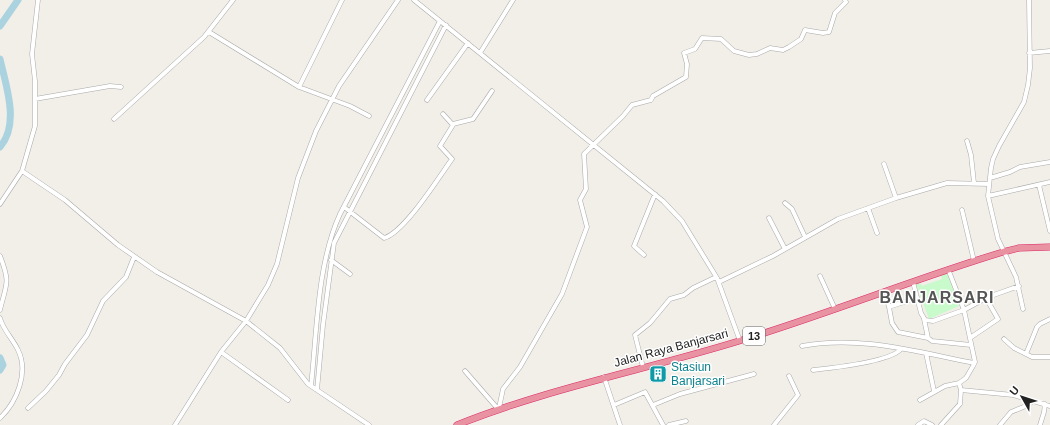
<svg xmlns="http://www.w3.org/2000/svg" width="1050" height="425" font-family="Helvetica,sans-serif">
<rect width="100%" height="100%" fill="#f2efe9"/>
<path fill="#c8facc" d="M 947,273 L 959,306 L 929,319 L 916,284 L 920,283 L 922,286 L 942,279 L 941,275 Z"/>
<g fill="none" stroke-linecap="round" stroke-linejoin="round">
<path stroke="#aad3df" stroke-width="7" d="M 0,26 L 18,0
M 0,59 C 6,86 20,124 0,147
M 0,358 L 3,365 L 0,370"/>
<defs>
<path id="minor" d="M 414,0 L 663,201 L 682,221 L 717,278 L 740,341
M 209,32 L 299,87 L 350,106 L 369,116
M 480,53 L 513,0
M 1029,53 L 1050,51
M 299,87 L 342,0
M 35,99 L 110,86 L 121,87
M 427,100 L 468,43
M 114,119 L 204,37 L 233,0
M 453,124 L 473,119 L 492,91
M 967,141 L 971,155 L 974,183
M 884,164 L 896,198
M 22,171 L 65,200 L 118,245 L 157,272 L 246,321 L 280,348 L 308,384 L 369,425
M 990,178 L 1010,172 L 1020,167 L 1050,162
M 1039,185 L 1050,231
M 988,196 L 1050,182
M 785,203 L 792,209 L 805,237
M 0,204 L 22,171 L 35,126 L 35,81 L 32,54 L 38,0
M 344,207 L 384,238 C 404,233 439,177 452,159 L 440,146 L 453,125 L 443,114
M 868,208 L 877,233
M 962,210 L 974,261
M 769,218 L 785,249
M 644,255 L 634,246 L 655,194
M 0,256 C 11,284 6,284 0,310
M 331,260 L 350,274
M 948,269 L 964,310 L 988,297 L 1019,286
M 820,276 L 835,309
M 719,282 L 773,256 L 838,219 L 896,198 L 947,183 L 989,184
M 913,282 L 921,313 L 925,320 L 933,321 L 964,310 L 975,362 L 973,366 L 966,378 L 959,383 L 945,386 L 920,400
M 885,293 L 889,307 L 916,298
M 889,307 L 892,323 L 898,332 L 928,338
M 1023,309 L 1016,277 L 998,239 L 988,196 L 991,168 L 993,159 L 999,146 L 1024,102 L 1028,85 L 1030,68 L 1029,0
M 0,318 C 3,330 13,339 18,350 C 29,372 17,402 0,418
M 924,319 L 928,338 L 932,341 L 971,345
M 970,338 L 998,319 L 986,298
M 1004,339 L 1014,348 L 1032,357 L 1050,357
M 802,346 C 860,335 917,352 974,363
M 221,352 L 288,400
M 926,353 L 934,391
M 1026,354 L 1037,327 L 1040,324 L 1050,319
M 643,367 L 635,335 L 650,323 L 670,299 L 684,295 L 693,288 L 716,277
M 813,370 C 832,368 890,362 901,349
M 465,371 L 498,409
M 604,377 L 620,425
M 959,383 L 961,390 L 1013,395 L 1050,406
M 311,386 C 317,331 317,264 340,214 L 440,21
M 317,390 L 323,325 L 334,243 L 446,25
M 614,405 L 645,392 L 663,425
M 653,405 L 680,394 L 754,374
M 28,408 L 46,391 L 59,375 L 65,364 L 87,335 L 103,301 L 126,277 L 134,257
M 499,408 L 503,389 L 520,367 L 562,294 L 587,227 L 580,200 L 586,189 L 584,154 L 623,116 L 632,105 L 651,100 L 653,96 L 686,77 L 687,64 L 684,53 L 695,49 L 702,38 L 721,39 L 734,51 L 749,55 L 757,54 L 770,48 L 783,50 L 789,47 L 801,39 L 805,30 L 823,33 L 829,32 L 835,13 L 846,2 L 845,0
M 175,425 L 221,352 L 246,321 L 268,285 L 277,264 L 298,178 L 316,131 L 339,86 L 398,0
M 669,425 L 686,421
M 774,425 L 798,395 L 789,376
M 918,425 L 924,421 L 932,425
M 941,425 L 960,404 L 961,390
M 1000,425 L 1011,412 L 1026,406 L 1033,401
M 1040,425 L 1044,412 L 1045,404"/>
<path id="highway" d="M 457,425 C 549,388 645,370 739,341 C 828,314 914,279 1003,252 L 1019,248 L 1050,247"/>
</defs>
<use href="#minor" stroke="#a9a9a9" stroke-width="5"/>
<use href="#highway" stroke="#dc2a67" stroke-width="7"/>
<use href="#minor" stroke="#fff" stroke-width="4"/>
<use href="#highway" stroke="#e892a2" stroke-width="6"/>
</g>
<defs>
<symbol id="building-square" viewBox="-11 -11 22 22"><rect x="-9" y="-9" width="18" height="18" rx="4" fill="#0f9aa8" stroke="#fff"/><path d="M-4-6H4V6H1V3H-1V6H-4ZM-2.5-4.3h1.7v1.8h-1.7ZM.8-4.3h1.7v1.8H.8ZM-2.5-1h1.7V.8h-1.7ZM.8-1h1.7V.8H.8Z" fill="#fff"/></symbol>
</defs>
<g fill-rule="evenodd">
<use href="#building-square" x="648" y="364" width="20" height="20"/>
</g>
<g text-anchor="middle" dominant-baseline="central" stroke-width="3" stroke-linejoin="round" paint-order="stroke">
<rect fill="#fff" stroke="#646464" stroke-width="1" x="743" y="327" width="22" height="18" rx="3"/>
<g font-size="11" font-weight="bold" fill="#222">
<text x="754" y="336">13</text>
</g>
<g font-size="12" fill="#222" stroke="#fff">
<text transform="translate(671 348) rotate(-15)">Jalan Raya Banjarsari</text>
</g>
<g font-size="12" fill="#0d838f" stroke="#fff" text-anchor="start">
<text x="671" y="367">Stasiun<tspan x="671" dy="14">Banjarsari</tspan></text>
</g>
<g font-size="16" font-weight="bold" letter-spacing="1" fill="#555" stroke="#fff">
<text x="937" y="297">BANJARSARI</text>
</g>
</g>
<g transform="translate(1022 397) rotate(309)" stroke="#ffffff" stroke-width="3" paint-order="stroke">
<path d="M0-3L7 15L0 10L-7 15Z" fill="#222222"/>
<text y="-6" font-size="11" font-weight="bold" text-anchor="middle" fill="#222222">U</text>
</g>
</svg>
